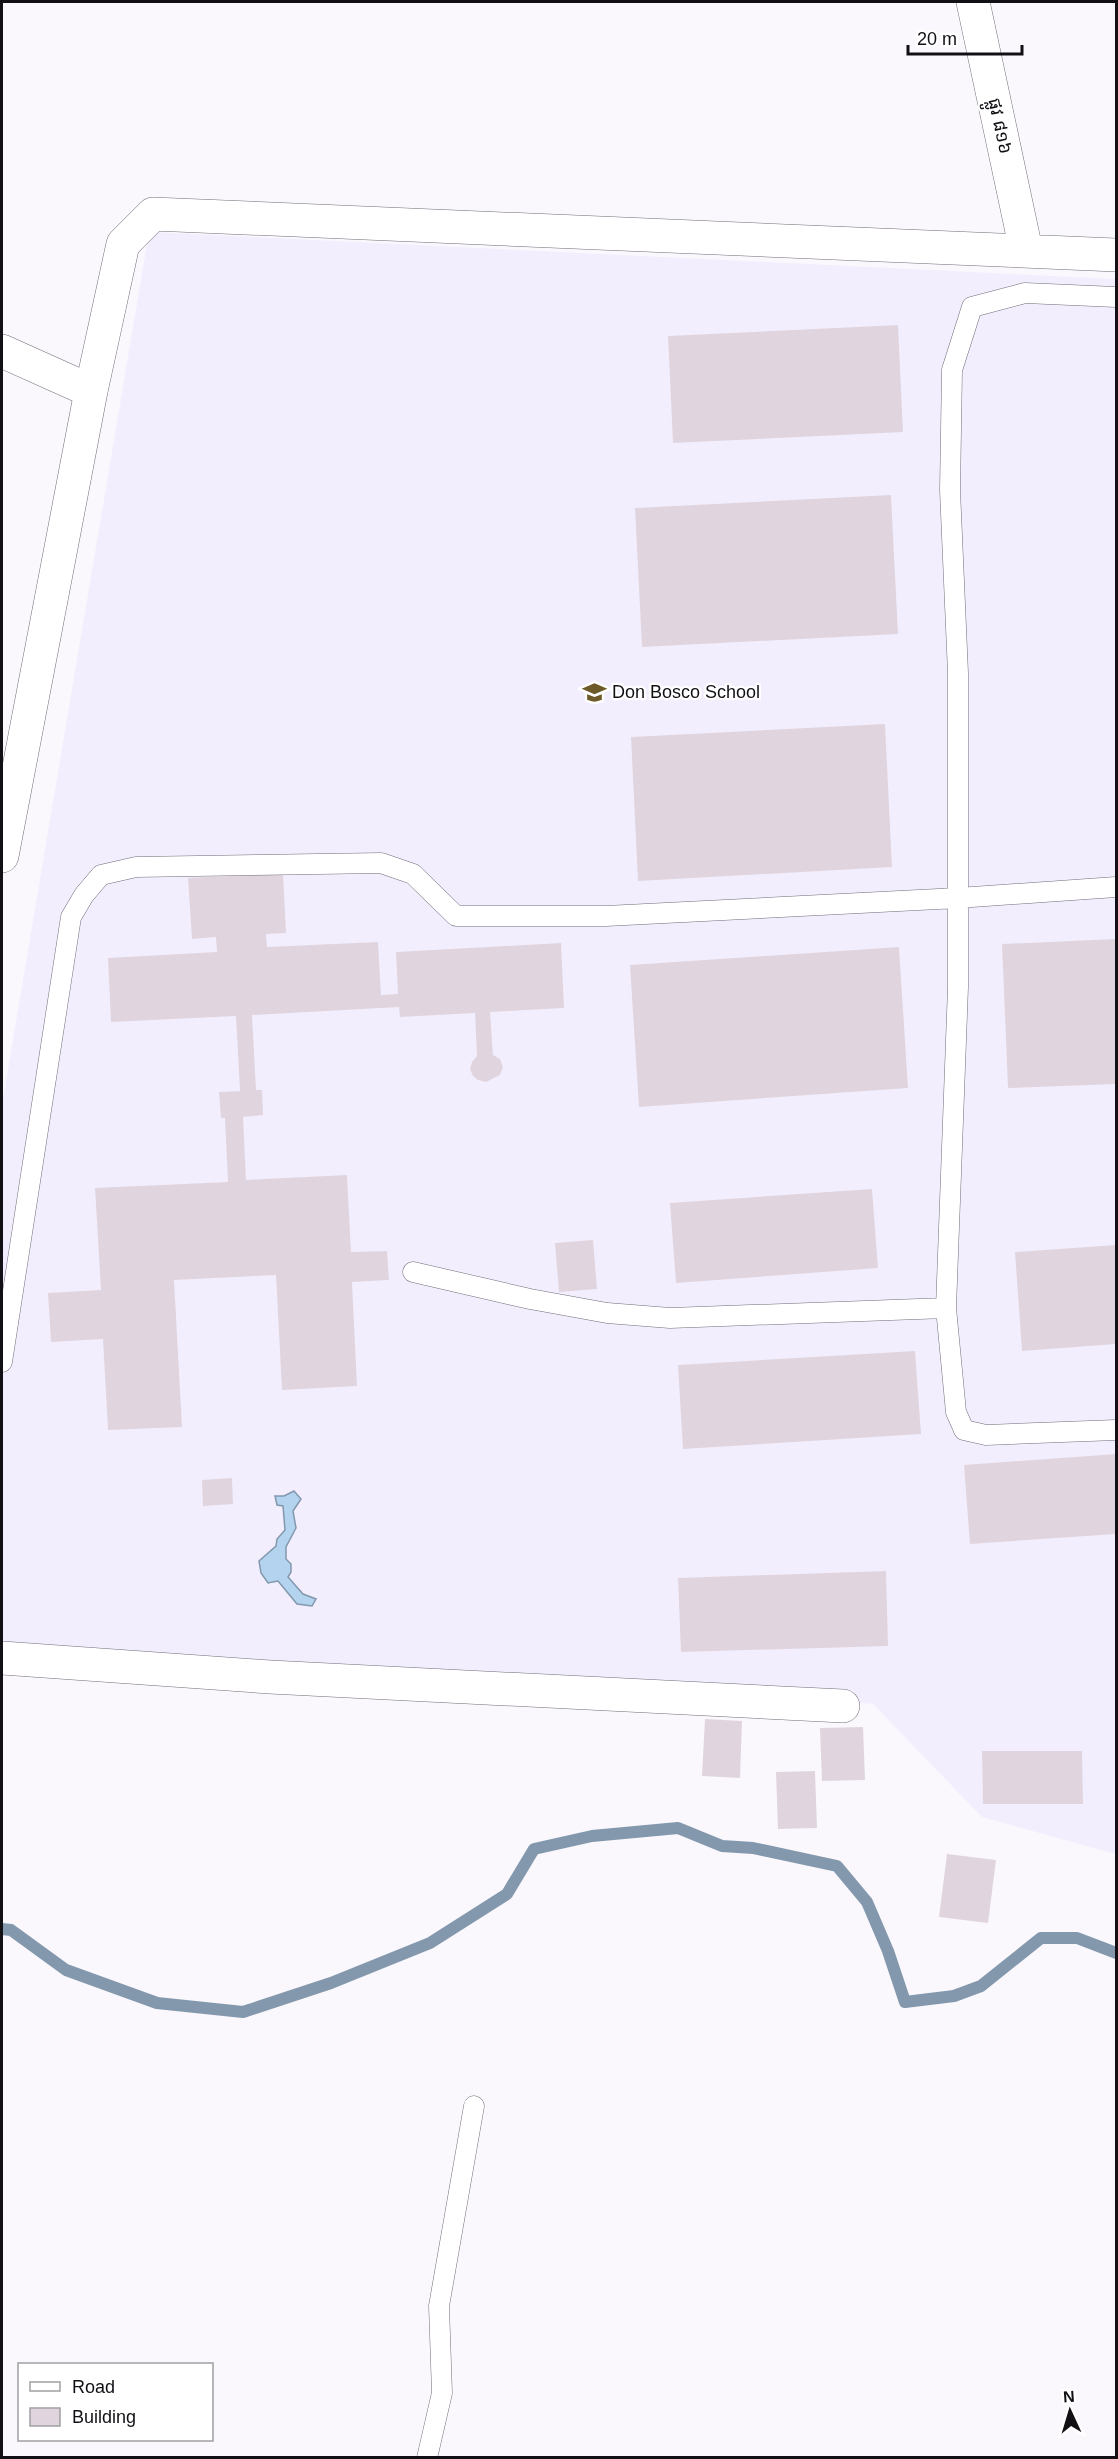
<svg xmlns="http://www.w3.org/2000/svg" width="1118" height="2459" font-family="Helvetica,'Noto Sans Khmer',sans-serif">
<rect width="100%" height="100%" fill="#faf8fd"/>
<path fill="#f3eefe" d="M 149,232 L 1116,279 L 1116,1854 L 982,1817 L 873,1704 L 2,1642 L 2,1105 Z"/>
<path fill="#b3d3ee" stroke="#8398ad" stroke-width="1.5" d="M 294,1491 L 301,1499 L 293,1511 L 296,1528 L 286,1547 L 286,1559 L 291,1564 L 291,1572 L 288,1577 L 303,1594 L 316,1599 L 312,1606 L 297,1604 L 278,1581 L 268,1583 L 261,1573 L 259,1561 L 276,1546 L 277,1539 L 285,1530 L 283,1506 L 277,1505 L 275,1496 L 284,1496 Z"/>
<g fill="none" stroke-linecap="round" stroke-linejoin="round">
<path stroke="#8398ad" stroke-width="12" d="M 2,1929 L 11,1930 L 66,1970 L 157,2003 L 243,2012 L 331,1983 L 430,1943 L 507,1894 L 534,1849 L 592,1836 L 678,1828 L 722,1846 L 753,1848 L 837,1866 L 867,1902 L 888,1951 L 905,2002 L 954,1996 L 981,1986 L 1041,1938 L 1077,1938 L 1116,1953"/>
</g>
<path fill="#e0d5de" d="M 898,325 L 903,432 L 673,443 L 668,336 Z
M 891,495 L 898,634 L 642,647 L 635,508 Z
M 885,724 L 892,867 L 638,881 L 631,737 Z
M 283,873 L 286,933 L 266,934 L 267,947 L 378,942 L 381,995 L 398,994 L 396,952 L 561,943 L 564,1008 L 490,1012 L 493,1055 L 500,1059 L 503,1067 L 500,1075 L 486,1082 L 478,1080 L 473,1076 L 470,1069 L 472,1062 L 477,1056 L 475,1013 L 400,1017 L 399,1007 L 252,1015 L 256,1090 L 262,1090 L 263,1115 L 243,1117 L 246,1180 L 347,1175 L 351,1252 L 387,1251 L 389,1280 L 352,1282 L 357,1386 L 282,1390 L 276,1275 L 174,1280 L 182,1427 L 108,1430 L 103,1339 L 51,1342 L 48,1293 L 101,1290 L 95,1188 L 228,1182 L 225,1118 L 221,1118 L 219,1092 L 240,1091 L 236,1016 L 111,1022 L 108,958 L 217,952 L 216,937 L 192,939 L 188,878 Z
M 1116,939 L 1116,1084 L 1008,1088 L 1002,944 Z
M 899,947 L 908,1088 L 639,1107 L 630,965 Z
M 872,1189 L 878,1268 L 676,1283 L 670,1203 Z
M 593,1240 L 597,1289 L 559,1292 L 555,1243 Z
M 1116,1245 L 1116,1344 L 1022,1351 L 1015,1252 Z
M 915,1351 L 921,1434 L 683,1449 L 678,1365 Z
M 1116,1454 L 1116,1534 L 970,1544 L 964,1465 Z
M 232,1478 L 233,1504 L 203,1506 L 202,1480 Z
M 886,1571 L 888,1646 L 681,1652 L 678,1578 Z
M 705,1719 L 742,1721 L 740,1778 L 702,1776 Z
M 863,1727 L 865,1780 L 822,1781 L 820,1728 Z
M 982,1751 L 1082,1751 L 1083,1804 L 983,1804 Z
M 815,1771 L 817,1828 L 778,1829 L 776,1772 Z
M 947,1854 L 996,1860 L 988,1923 L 939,1917 Z"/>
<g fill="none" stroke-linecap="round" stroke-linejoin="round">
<defs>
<path id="service" d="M 1116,297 L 1025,293 L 972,307 L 952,370 L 950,490 L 958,673 L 958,987 L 946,1308 L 956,1412 L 964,1430 L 986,1435 L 1116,1430
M 413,1272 L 530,1299 L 607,1313 L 670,1318 L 946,1308
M 2,1362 L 71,917 L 84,895 L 101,875 L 136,867 L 381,863 L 413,874 L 456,916 L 606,916 L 958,898 L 1116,887
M 427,2458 L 442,2393 L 439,2306 L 474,2106"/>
<path id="minor" d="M 973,2 L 1026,250
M 2,351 L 91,391
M 2,856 L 91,391 L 123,244 L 153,214 L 1116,255
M 2,1658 L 270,1677 L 843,1706"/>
</defs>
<use href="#service" stroke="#716d79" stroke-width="21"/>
<use href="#minor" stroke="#716d79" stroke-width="34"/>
<use href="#service" stroke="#fff" stroke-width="20"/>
<use href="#minor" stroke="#fff" stroke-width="33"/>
</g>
<defs>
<symbol id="school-bare" viewBox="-9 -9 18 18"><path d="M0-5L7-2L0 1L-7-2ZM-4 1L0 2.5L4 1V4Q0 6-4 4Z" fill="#6d5a28" stroke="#fff" stroke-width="2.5" paint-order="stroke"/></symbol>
</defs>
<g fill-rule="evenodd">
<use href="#school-bare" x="578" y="676" width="33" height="33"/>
</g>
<g text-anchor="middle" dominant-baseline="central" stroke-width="4.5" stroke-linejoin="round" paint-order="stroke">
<g font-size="18" fill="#121015" stroke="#fff">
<text transform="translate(1000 126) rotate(78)">ផ្លូវ ៨១៦</text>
</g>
<g font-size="18" fill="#121015" stroke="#fff" text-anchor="start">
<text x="612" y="692">Don Bosco School</text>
</g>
</g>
<rect width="1118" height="2459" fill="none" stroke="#121015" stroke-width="6"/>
<rect x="18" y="2363" width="195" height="78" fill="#ffffff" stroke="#a09fa1" stroke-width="1.5"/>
<rect x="30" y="2382" width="30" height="9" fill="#ffffff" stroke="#a09fa1" stroke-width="1.5"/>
<text x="72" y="2393" font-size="18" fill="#121015">Road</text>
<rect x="30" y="2408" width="30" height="18" fill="#e0d5de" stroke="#a09fa1" stroke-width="1.5"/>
<text x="72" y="2423" font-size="18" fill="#121015">Building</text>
<g transform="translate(1070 2411) rotate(356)" stroke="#ffffff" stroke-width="4.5" paint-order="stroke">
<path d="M0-4.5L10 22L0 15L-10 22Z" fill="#121015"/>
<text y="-9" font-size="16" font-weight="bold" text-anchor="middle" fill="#121015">N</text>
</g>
<path d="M908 45v9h114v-9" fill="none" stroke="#121015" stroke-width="3"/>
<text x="917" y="45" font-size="18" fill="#121015" stroke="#ffffff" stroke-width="4.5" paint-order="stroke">20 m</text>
</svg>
